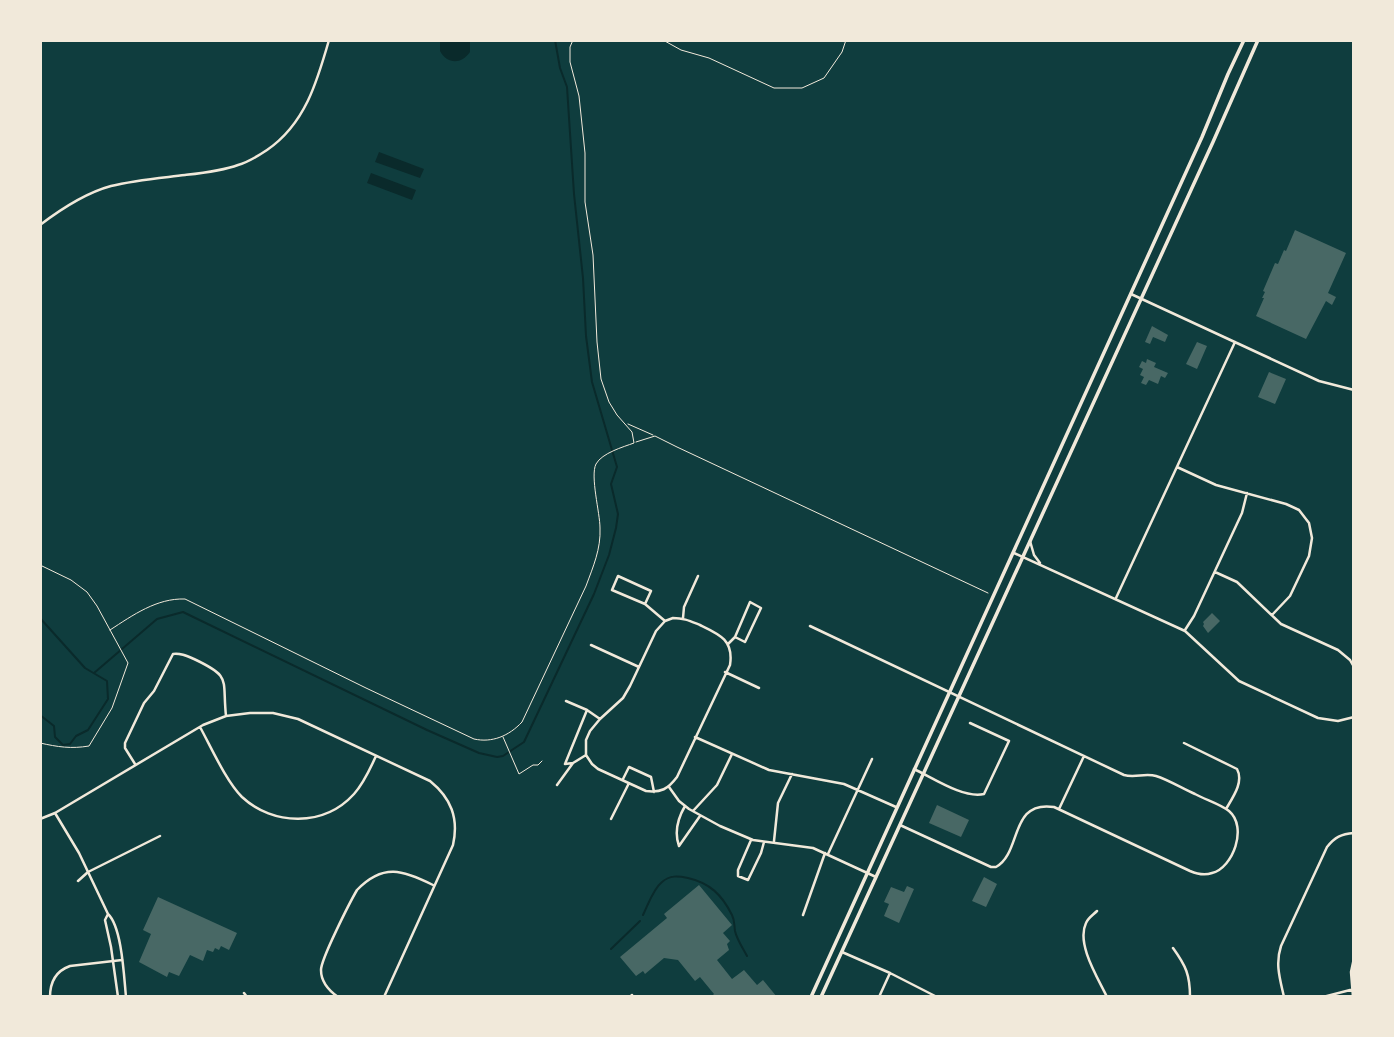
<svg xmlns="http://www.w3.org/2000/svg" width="1394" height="1037" font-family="'PT Serif',serif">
<rect width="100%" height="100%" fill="#0f3d3e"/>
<path fill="#0a2a2b" d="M 440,40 L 470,40 L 470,52 C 461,65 447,64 440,51 Z
M 379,152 L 424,169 L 420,178 L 375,162 Z
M 371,173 L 416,190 L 412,200 L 367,183 Z"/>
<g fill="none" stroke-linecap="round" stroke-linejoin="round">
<path stroke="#0a2a2b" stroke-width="2" d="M 40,618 L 85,668 L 107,681 L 108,699 L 88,730 L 76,736 L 70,744 L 63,745 L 55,737 L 54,726 L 40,715
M 94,673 L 157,619 L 183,612 L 427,730 L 479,753 L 497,757 L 503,756 L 524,742 L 594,594 L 609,555 L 616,528 L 618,514 L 611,484 L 617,467 L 592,382 L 586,336 L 583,278 L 574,194 L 567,87 L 560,68 L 555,40
M 643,915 C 648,905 653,889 662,882 C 670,875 678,876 688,878 C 710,883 722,895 732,915 C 735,921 734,925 735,931 C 737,940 743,948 747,956
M 611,949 L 640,921"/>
</g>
<path fill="#486865" d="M 1295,230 L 1346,253 L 1328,293 L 1336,297 L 1332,305 L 1326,301 L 1306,339 L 1256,316 L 1264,298 L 1262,298 L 1265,292 L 1263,291 L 1275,263 L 1278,264 L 1284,250 L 1286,251 Z
M 1152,326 L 1168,335 L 1165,342 L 1153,337 L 1150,344 L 1145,342 Z
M 1197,342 L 1207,346 L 1197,369 L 1186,364 Z
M 1147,359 L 1156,363 L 1154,367 L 1168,373 L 1165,378 L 1161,376 L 1158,384 L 1149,380 L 1146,385 L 1141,383 L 1144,377 L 1140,375 L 1143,369 L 1139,367 L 1142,361 L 1146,363 Z
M 1269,372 L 1286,379 L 1275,404 L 1258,397 Z
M 1212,613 L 1220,621 L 1208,633 L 1203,626 L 1204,624 L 1203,622 Z
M 937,805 L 969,820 L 961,837 L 929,823 Z
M 984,877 L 997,884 L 986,907 L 972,901 Z
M 699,885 L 732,925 L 723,933 L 730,941 L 727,944 L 729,950 L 717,960 L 732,979 L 744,970 L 757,985 L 763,980 L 777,997 L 711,997 L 714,994 L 700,977 L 695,981 L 678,960 L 664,958 L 645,974 L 643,971 L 636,976 L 620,957 L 667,918 L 664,914 Z
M 907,886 L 914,889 L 899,923 L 884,916 L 889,904 L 884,902 L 891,887 L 904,892 Z
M 158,897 L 237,933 L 229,950 L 221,946 L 219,950 L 215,948 L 213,952 L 207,950 L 203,961 L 190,955 L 179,976 L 169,972 L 167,977 L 139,962 L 151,934 L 143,930 Z"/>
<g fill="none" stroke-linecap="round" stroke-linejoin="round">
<path stroke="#f1e9da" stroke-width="1" d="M 663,40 L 681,50 L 709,58 L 774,88 L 802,88 L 824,78 L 842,52 L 846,40
M 628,424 L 653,435
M 636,442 L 655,436 L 677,447 L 988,593
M 40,565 L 71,580 L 87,592 L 97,606 L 128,663 L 112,708 L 89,746 C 71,749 58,747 40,743
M 110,630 C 133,615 157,598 185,599 L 366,688 L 474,739 C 492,743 509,736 522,722 L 586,586 C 593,567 601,549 600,528 C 600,513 590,476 596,464 C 602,453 623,447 634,443 L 632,432 L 617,415 L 609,402 L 601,379 L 597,342 L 593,255 L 585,202 L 585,153 L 579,96 L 570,62 L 570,47 L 573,40
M 503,737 L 519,774 L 533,765 L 538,765 L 542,761"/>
<path stroke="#f1e9da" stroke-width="2.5" d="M 40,225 C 61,209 85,193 111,186 C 135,180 161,178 185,175 C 203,173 222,171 238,165 C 249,162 258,156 267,150 C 305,124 317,82 329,40
M 1131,294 L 1319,381 L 1354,390
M 1177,467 L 1216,485 L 1286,504 L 1299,510 L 1309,523 L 1312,538 L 1309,556 L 1290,596 L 1272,615
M 1030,541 L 1034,555 L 1040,563
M 1014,553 L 1185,631 L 1239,681 L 1318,718 L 1338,721 L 1354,717
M 1215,572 L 1237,582 L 1281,624 L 1338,650 L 1350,660 L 1354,667
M 1116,598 L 1235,342
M 645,604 L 651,591 L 618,576 L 612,590 L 645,604 L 665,621
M 673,618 C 684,618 690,621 700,625 C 719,634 734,640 730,665 L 677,777 C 668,789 661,793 646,791 L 598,769 L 592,764 L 586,755 L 586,740 L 590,731 L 600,719 L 623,698 L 630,686 L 656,631 L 665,621 Z
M 683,618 L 684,607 L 698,576
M 810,626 L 1124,775 C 1135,778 1145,773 1156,776 C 1169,780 1183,789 1195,794 C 1206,800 1220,804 1229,811 C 1248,827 1233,868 1212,873 C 1204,876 1197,874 1190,871 L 1054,807 C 1009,800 1022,853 996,867 L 991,867 L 900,825
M 1185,630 L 1194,616 L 1242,513 L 1247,493
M 728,644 L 735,637 L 750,602 L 761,608 L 745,642 L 735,637
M 591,645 L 639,667
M 725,672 L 759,688
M 566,701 L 587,710 L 600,719
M 200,727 C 211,747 226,781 242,797 C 273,826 324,827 354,794 C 364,783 370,769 376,756
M 695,737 L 769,770 L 844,784 L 896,807
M 1184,743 L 1237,769 C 1244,782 1233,797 1226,809
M 135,764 L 125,748 L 125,743 L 144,703 L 154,691 L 173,654 C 181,653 187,656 194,659 C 232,677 222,678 226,716
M 565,764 L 587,710
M 565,764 L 573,763 L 586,755
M 914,769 C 933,778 964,799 984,794 L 1009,741 L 970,723
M 623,779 L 629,767 L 651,777 L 654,792
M 557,785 L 573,763
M 669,787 L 679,801 L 689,809 L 720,826 L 753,840 L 813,848 L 876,877
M 685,806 C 678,818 674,832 679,846 L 700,816
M 1059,809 L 1084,756
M 693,811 L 717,785 L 732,754
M 40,819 L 55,813 L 203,725 L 226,716 L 250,713 L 273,713 L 298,719 L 430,781 C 451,798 459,818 453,845 L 384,997
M 611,819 L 629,783
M 751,840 L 738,870 L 738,876 L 748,880 L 761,853 L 764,842
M 774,841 L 778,803 L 792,774
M 828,854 L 872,759
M 78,881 L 88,872 L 160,836
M 1097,911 C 1093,915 1088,918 1086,923 C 1076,944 1098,978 1107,997
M 803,915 L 825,853
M 1173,948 C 1186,966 1190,975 1190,997
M 842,952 L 890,973 L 937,997
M 244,993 L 247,997
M 50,997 C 50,981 56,971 70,966 L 122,960
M 338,997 C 328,990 321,982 321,970 C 321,959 350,902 357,890 C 383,863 403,870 433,885
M 630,997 L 632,995
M 879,997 L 890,973
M 1284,997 C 1280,979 1275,964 1281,946 L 1327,847 C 1335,837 1341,834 1354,833
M 1323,997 L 1354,989
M 1353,997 L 1351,972 L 1354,958"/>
<path stroke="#f1e9da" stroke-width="2.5" d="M 55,813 L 79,853 L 108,914 C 122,927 124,977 126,997
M 108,914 L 105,920 L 111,947 L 118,997"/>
<path stroke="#f1e9da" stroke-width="3.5" d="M 811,997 L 1202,137 L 1228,74 L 1244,40
M 821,997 L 1213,142 L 1258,40"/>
</g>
<rect width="1394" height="1037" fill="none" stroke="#f1e9da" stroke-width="84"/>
</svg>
